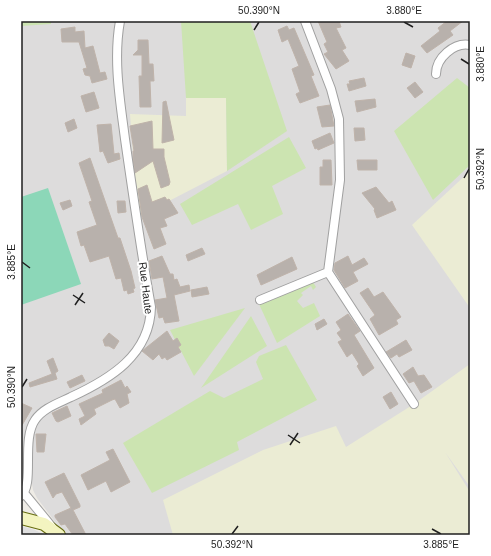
<svg xmlns="http://www.w3.org/2000/svg" width="491" height="556" font-family="Arial,sans-serif">
<rect width="100%" height="100%" fill="#efece6"/>
<path fill="#dddcdc" d="M 21,21 L 470,21 L 470,535 L 65,535 L 37,498 L 33,490 L 31,477 L 24,474 L 21,486 Z"/>
<path fill="#ebecd4" d="M 186,98 L 226,98 L 227,171 L 138,217 L 130,114 L 186,116 Z
M 470,171 L 470,308 L 412,225 Z
M 470,364 L 470,487 L 445,452 L 470,492 L 470,535 L 173,535 L 163,500 L 263,450 L 336,426 L 346,447 L 414,404 Z"/>
<path fill="#cce4b1" d="M 21,21 L 51,21 L 51,24 L 21,26 Z
M 181,21 L 250,21 L 287,131 L 227,171 L 226,98 L 186,98 Z
M 457,78 L 470,88 L 470,165 L 433,200 L 394,131 Z
M 289,137 L 306,168 L 272,186 L 283,214 L 251,230 L 238,204 L 192,225 L 180,204 Z
M 311,279 L 316,287 L 313,290 L 311,286 L 301,293 L 303,295 L 297,301 L 303,308 L 314,303 L 320,316 L 277,343 L 258,302 Z
M 245,308 L 194,376 L 170,330 Z
M 251,316 L 267,346 L 201,388 Z
M 286,345 L 317,400 L 237,442 L 239,450 L 152,493 L 123,443 L 210,391 L 224,398 L 263,379 L 256,362 L 259,356 Z"/>
<path fill="#8cd7b8" d="M 48,188 L 81,284 L 21,305 L 21,197 Z"/>
<path fill="#dfdfdf" d="M 21,526 L 35,530 L 45,535 L 21,535 Z"/>
<path fill="#b8b1ac" stroke="#bfb3aa" d="M 318,21 L 339,21 L 341,27 L 336,28 L 346,48 L 342,50 L 349,61 L 336,69 L 324,54 L 328,52 L 324,44 L 327,42 Z
M 447,21 L 463,21 L 450,31 L 453,35 L 427,53 L 421,46 L 440,31 L 438,28 Z
M 287,26 L 289,30 L 294,28 L 314,75 L 311,76 L 319,96 L 300,103 L 296,94 L 300,92 L 292,69 L 299,66 L 288,39 L 282,42 L 278,30 Z
M 75,27 L 75,32 L 84,31 L 85,48 L 93,46 L 100,73 L 105,72 L 107,79 L 92,83 L 90,76 L 85,75 L 83,69 L 87,68 L 79,42 L 62,42 L 61,29 Z
M 138,40 L 148,40 L 149,64 L 153,64 L 154,81 L 150,81 L 151,107 L 140,107 L 139,76 L 142,76 L 142,55 L 133,55 L 138,50 Z
M 406,53 L 415,56 L 411,68 L 402,65 Z
M 364,78 L 366,86 L 349,91 L 347,84 L 350,84 L 349,81 Z
M 415,82 L 423,92 L 415,98 L 407,88 Z
M 94,92 L 99,108 L 86,112 L 81,96 Z
M 375,99 L 376,107 L 357,112 L 355,101 Z
M 166,101 L 174,140 L 162,143 L 163,102 Z
M 330,105 L 334,126 L 322,127 L 317,107 Z
M 74,119 L 77,128 L 68,132 L 65,123 Z
M 152,121 L 153,149 L 164,149 L 164,157 L 170,182 L 169,185 L 161,188 L 153,161 L 135,173 L 133,158 L 133,151 L 134,151 L 130,126 Z
M 111,124 L 114,154 L 119,153 L 120,159 L 108,163 L 103,151 L 100,152 L 97,125 Z
M 354,128 L 364,128 L 365,140 L 355,141 Z
M 330,133 L 334,143 L 318,150 L 317,148 L 315,149 L 312,141 Z
M 90,158 L 118,238 L 120,238 L 131,271 L 135,288 L 133,289 L 134,292 L 128,294 L 127,290 L 124,291 L 121,278 L 116,279 L 109,256 L 90,262 L 84,245 L 81,246 L 77,232 L 97,225 L 89,202 L 92,201 L 79,163 Z
M 323,160 L 331,160 L 332,185 L 320,185 L 320,167 L 323,167 Z
M 357,160 L 377,160 L 377,170 L 358,170 Z
M 147,185 L 152,202 L 165,197 L 167,200 L 169,199 L 178,213 L 164,219 L 167,226 L 160,228 L 166,244 L 154,249 L 142,217 L 138,189 Z
M 376,187 L 389,203 L 392,201 L 396,210 L 377,218 L 374,210 L 375,209 L 362,193 Z
M 70,200 L 72,206 L 63,210 L 60,203 Z
M 117,201 L 125,201 L 126,212 L 118,213 Z
M 202,248 L 205,254 L 188,261 L 186,255 Z
M 162,256 L 170,274 L 173,274 L 174,280 L 177,279 L 180,287 L 189,285 L 190,291 L 174,295 L 179,321 L 165,323 L 163,317 L 159,318 L 155,300 L 167,298 L 163,277 L 152,279 L 149,261 Z
M 348,256 L 352,265 L 364,258 L 368,264 L 353,272 L 358,281 L 345,288 L 334,270 L 335,263 Z
M 292,257 L 297,269 L 261,285 L 257,275 Z
M 207,287 L 209,294 L 192,297 L 191,290 Z
M 368,288 L 374,297 L 383,292 L 401,317 L 396,320 L 398,324 L 379,335 L 370,319 L 375,315 L 360,293 Z
M 348,314 L 360,331 L 354,335 L 374,368 L 363,376 L 357,366 L 359,364 L 352,353 L 347,357 L 338,342 L 342,340 L 337,333 L 341,330 L 336,322 Z
M 324,319 L 327,324 L 317,330 L 315,324 Z
M 167,331 L 173,341 L 177,338 L 181,345 L 178,347 L 181,352 L 167,360 L 165,357 L 162,359 L 159,354 L 153,360 L 142,351 Z
M 109,333 L 119,341 L 114,349 L 109,346 L 105,346 L 103,340 Z
M 406,340 L 412,350 L 399,357 L 397,354 L 391,358 L 386,352 Z
M 53,358 L 58,371 L 55,373 L 57,379 L 30,387 L 29,383 L 52,374 L 47,361 Z
M 413,367 L 418,376 L 424,375 L 432,387 L 421,393 L 414,381 L 409,383 L 403,374 Z
M 82,375 L 85,381 L 70,388 L 67,382 Z
M 121,380 L 125,388 L 127,386 L 131,392 L 127,394 L 129,403 L 120,408 L 115,399 L 112,400 L 94,409 L 96,414 L 81,425 L 79,419 L 85,416 L 79,404 L 103,393 L 102,390 Z
M 391,392 L 398,404 L 390,409 L 383,397 Z
M 21,403 L 32,408 L 21,427 Z
M 67,406 L 71,416 L 58,422 L 56,421 L 52,413 Z
M 36,434 L 46,434 L 44,452 L 37,452 Z
M 113,449 L 130,482 L 111,492 L 106,481 L 88,490 L 81,475 L 110,460 L 106,452 Z
M 64,473 L 80,505 L 80,507 L 73,510 L 86,535 L 73,535 L 65,524 L 61,525 L 55,517 L 55,515 L 71,508 L 62,492 L 56,494 L 53,498 L 45,482 Z"/>
<g fill="none" stroke-linecap="round" stroke-linejoin="round">
<defs>
<path id="minor" d="M 305,21 L 331,89 L 339,119 L 340,180 L 328,272 L 414,404
M 436,74 C 436,58 454,42 470,45
M 260,300 L 328,272
M 24,493 L 52,527
M 21,496 C 35,484 21,440 35,420 C 43,408 59,403 71,397 C 110,379 150,355 151,307 C 141,251 133,195 125,139 C 120,100 113,60 120,21"/>
<path id="secondary" d="M 21,518 L 44,524 L 59,535"/>
</defs>
<use href="#minor" stroke="#a0a0a0" stroke-width="10"/>
<use href="#secondary" stroke="#666d0f" stroke-width="14"/>
<use href="#minor" stroke="#fff" stroke-width="8"/>
<use href="#secondary" stroke="#f3f4c0" stroke-width="12"/>
</g>
<path fill="none" stroke="#1f1f1f" stroke-width="1.5" d="M 404,22 L 413,27M 254,30 L 259,22M 461,59 L 469,64M 464,178 L 469,169M 22,262 L 30,268M 73,295 L 85,303M 75,305 L 83,293M 22,387 L 27,379M 288,435 L 300,443M 290,445 L 298,433M 432,529 L 441,534M 232,534 L 238,526"/>
<g text-anchor="middle" dominant-baseline="central" stroke-width="4" stroke-linejoin="round" paint-order="stroke">
<g font-size="11" fill="#1f1f1f" stroke="#fff">
<text transform="translate(146 288) rotate(83)">Rue Haute</text>
</g>
</g>
<rect width="491" height="556" fill="none" stroke="#ffffff" stroke-width="44"/>
<rect x="22" y="22" width="447" height="512" fill="none" stroke="#1f1f1f" stroke-width="1.5"/>
<g font-size="10" text-anchor="middle" fill="#1f1f1f">
<text x="259" y="14">50.390°N</text>
<text x="404" y="14">3.880°E</text>
<text transform="translate(480 64) rotate(-90)" y="4">3.880°E</text>
<text transform="translate(480 169) rotate(-90)" y="4">50.392°N</text>
<text transform="translate(11 262) rotate(-90)" y="4">3.885°E</text>
<text transform="translate(11 387) rotate(-90)" y="4">50.390°N</text>
<text x="232" y="548">50.392°N</text>
<text x="441" y="548">3.885°E</text>
</g>
</svg>
